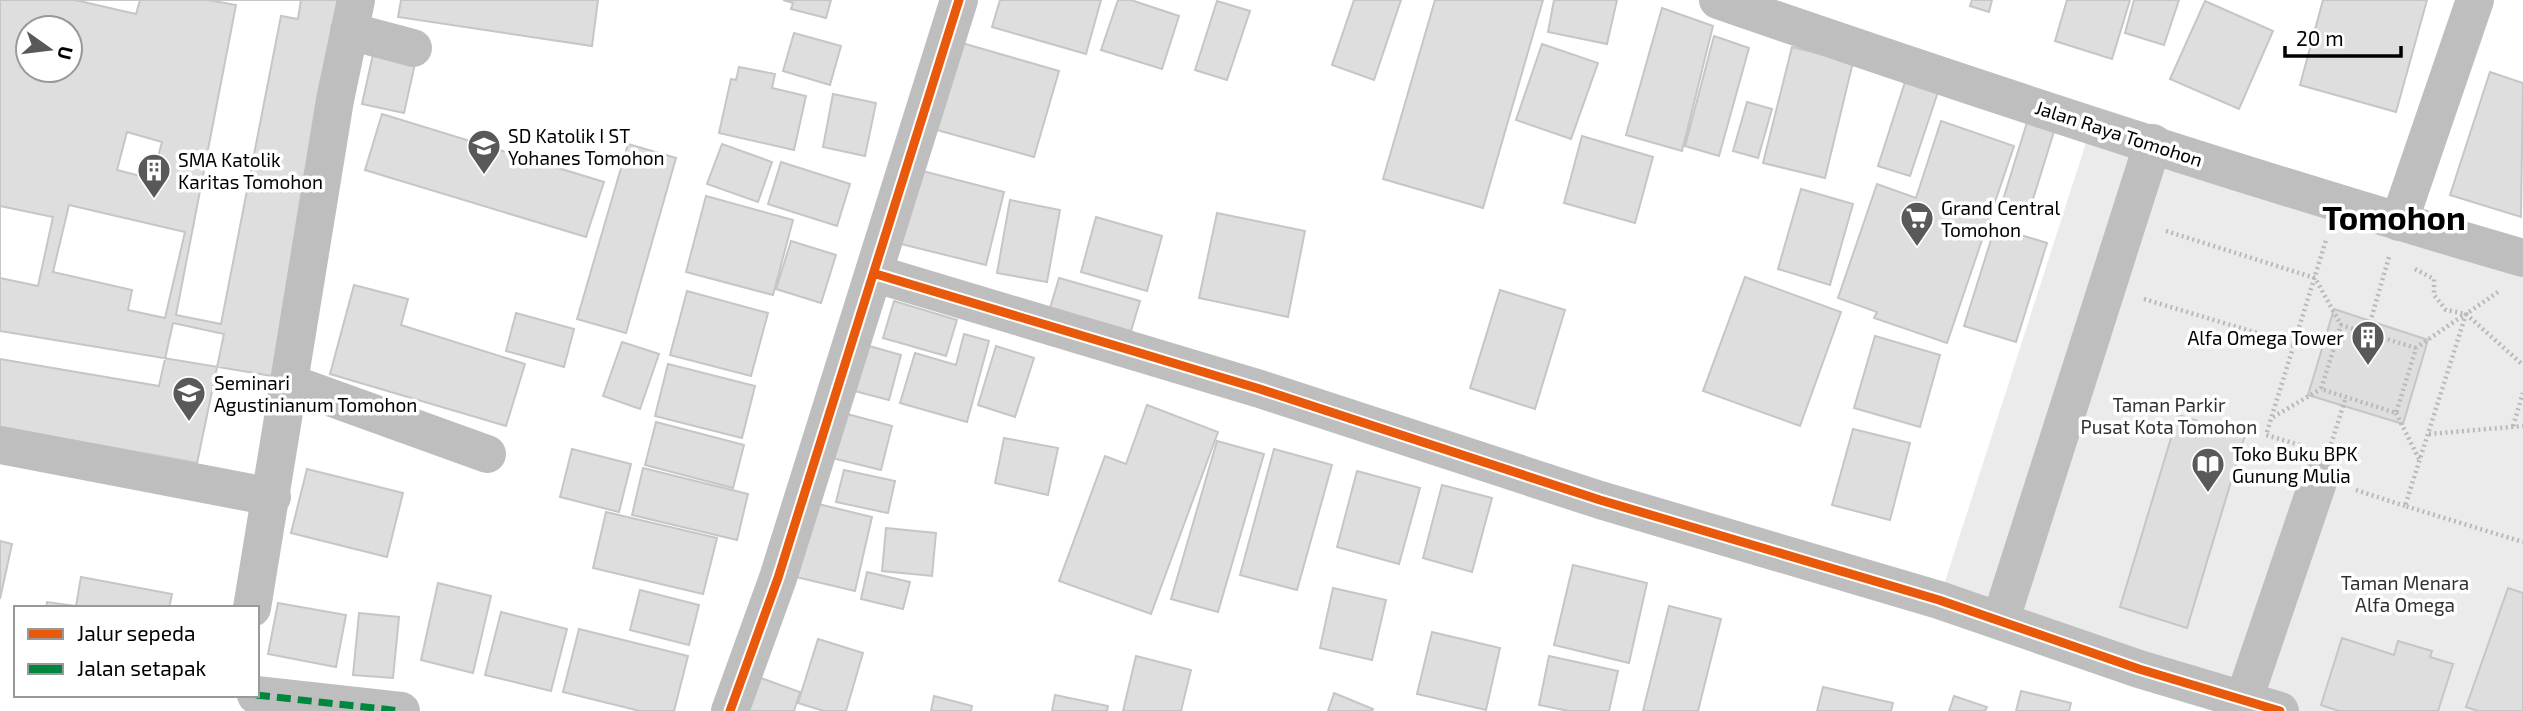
<svg xmlns="http://www.w3.org/2000/svg" width="2523" height="711" font-family="'Exo 2',sans-serif">
<rect width="100%" height="100%" fill="#fff"/>
<path fill="#ebebeb" d="M 2092,124 L 2523,257 L 2523,711 L 2280,711 L 1939,600 Z"/>
<path fill="#dedede" stroke="#c6c6c6" stroke-width="2" fill-rule="evenodd" d="M 0,0 L 341,0 L 278,377 L 0,331 ZM 28,28 L 70,28 L 70,70 L 28,70 Z
M 75,0 L 140,0 L 136,14 Z
M 208,0 L 301,0 L 298,19 L 281,16 L 221,324 L 176,315 L 236,5 Z
M 401,0 L 598,0 L 592,46 L 398,17 Z
M 783,0 L 831,0 L 826,18 L 791,9 L 793,3 Z
M 1000,0 L 1101,0 L 1086,54 L 992,27 Z
M 1118,0 L 1131,0 L 1179,16 L 1162,69 L 1101,50 Z
M 1354,0 L 1401,0 L 1374,80 L 1332,65 Z
M 1435,0 L 1543,0 L 1483,208 L 1383,179 Z
M 1554,0 L 1617,0 L 1607,44 L 1548,32 Z
M 1972,0 L 1992,0 L 1989,12 L 1970,6 Z
M 2067,0 L 2130,0 L 2112,59 L 2055,41 Z
M 2134,0 L 2179,0 L 2164,45 L 2125,33 Z
M 2323,0 L 2427,0 L 2396,112 L 2300,85 Z
M 1217,1 L 1250,11 L 1227,80 L 1195,70 Z
M 2205,1 L 2273,31 L 2239,109 L 2170,79 Z
M 1662,8 L 1713,26 L 1682,151 L 1626,135 Z
M 794,33 L 841,46 L 830,85 L 783,71 Z
M 1714,36 L 1749,48 L 1719,156 L 1685,146 Z
M 962,43 L 1059,71 L 1034,157 L 937,130 Z
M 1542,44 L 1598,63 L 1571,139 L 1516,120 Z
M 1792,47 L 1853,62 L 1825,178 L 1763,163 Z
M 374,50 L 416,59 L 404,113 L 362,104 Z
M 739,67 L 775,74 L 772,88 L 806,96 L 794,150 L 719,133 L 731,79 L 736,80 Z
M 2490,72 L 2523,83 L 2521,217 L 2450,195 Z
M 1905,82 L 1938,92 L 1910,176 L 1878,166 Z
M 833,94 L 876,103 L 865,156 L 823,147 Z
M 1747,102 L 1772,109 L 1758,158 L 1733,151 Z
M 382,114 L 604,182 L 586,237 L 365,170 Z
M 2029,116 L 2056,125 L 2029,212 L 2002,203 Z
M 1941,121 L 2014,146 L 1947,343 L 1874,318 L 1877,312 L 1838,298 L 1877,184 L 1916,198 Z
M 127,132 L 162,142 L 152,179 L 117,170 Z
M 1582,136 L 1653,157 L 1635,223 L 1564,203 Z
M 628,144 L 676,158 L 626,333 L 577,319 Z
M 722,144 L 772,162 L 758,202 L 707,184 Z
M 781,162 L 850,184 L 837,226 L 768,204 Z
M 911,168 L 1004,192 L 986,265 L 893,242 Z
M 1801,189 L 1853,204 L 1830,285 L 1778,269 Z
M 706,196 L 793,220 L 773,295 L 686,272 Z
M 1010,200 L 1060,210 L 1047,282 L 997,273 Z
M 69,205 L 185,232 L 165,318 L 128,310 L 132,290 L 53,272 Z
M 0,206 L 53,217 L 38,286 L 0,278 Z
M 1217,213 L 1305,231 L 1288,317 L 1199,298 Z
M 1096,217 L 1162,236 L 1147,291 L 1081,272 Z
M 1995,227 L 2047,243 L 2016,342 L 1964,326 Z
M 791,241 L 836,255 L 821,303 L 776,289 Z
M 1745,277 L 1841,312 L 1800,426 L 1703,391 Z
M 1059,278 L 1140,301 L 1131,331 L 1050,308 Z
M 354,285 L 408,299 L 401,325 L 525,364 L 506,426 L 330,374 Z
M 1500,290 L 1565,310 L 1535,409 L 1470,388 Z
M 687,291 L 768,313 L 751,376 L 670,355 Z
M 894,301 L 957,320 L 946,356 L 883,338 Z
M 2334,309 L 2428,340 L 2403,424 L 2308,395 Z
M 516,313 L 574,329 L 564,367 L 506,351 Z
M 173,323 L 224,334 L 197,463 L 0,427 L 0,359 L 159,386 Z
M 964,334 L 989,341 L 967,422 L 900,403 L 915,353 L 956,365 Z
M 1875,336 L 1940,355 L 1920,427 L 1854,408 Z
M 622,342 L 659,354 L 640,409 L 603,396 Z
M 855,342 L 901,355 L 889,400 L 843,388 Z
M 996,346 L 1034,358 L 1015,417 L 978,405 Z
M 668,364 L 755,386 L 742,438 L 655,416 Z
M 1147,405 L 1218,432 L 1151,614 L 1059,581 L 1105,456 L 1126,464 Z
M 836,411 L 892,426 L 881,470 L 824,456 Z
M 2178,415 L 2245,435 L 2187,628 L 2120,607 Z
M 656,422 L 744,445 L 733,488 L 645,465 Z
M 1853,429 L 1910,443 L 1890,520 L 1832,505 Z
M 1004,438 L 1058,448 L 1048,495 L 995,483 Z
M 1217,441 L 1264,454 L 1218,612 L 1171,599 Z
M 572,449 L 631,464 L 619,512 L 560,497 Z
M 1274,449 L 1332,465 L 1297,590 L 1240,575 Z
M 643,468 L 748,494 L 737,540 L 632,515 Z
M 307,469 L 403,493 L 387,557 L 291,533 Z
M 844,470 L 895,481 L 888,513 L 836,502 Z
M 1357,471 L 1420,488 L 1399,564 L 1337,547 Z
M 1442,485 L 1492,498 L 1472,572 L 1423,558 Z
M 814,503 L 872,517 L 855,591 L 796,577 Z
M 606,512 L 717,538 L 703,594 L 593,568 Z
M 886,528 L 936,533 L 932,576 L 882,571 Z
M 0,541 L 12,544 L 0,599 Z
M 1573,565 L 1647,583 L 1629,663 L 1554,645 Z
M 867,572 L 910,582 L 903,609 L 861,599 Z
M 81,577 L 172,594 L 169,608 L 46,608 L 47,602 L 76,606 Z
M 438,583 L 491,596 L 473,673 L 421,660 Z
M 1333,588 L 1386,600 L 1372,660 L 1320,648 Z
M 2508,588 L 2523,593 L 2523,711 L 2478,711 L 2466,707 Z
M 640,590 L 699,605 L 689,645 L 630,630 Z
M 278,603 L 346,615 L 336,667 L 268,654 Z
M 1669,606 L 1721,619 L 1698,711 L 1643,711 Z
M 501,612 L 567,629 L 551,691 L 485,675 Z
M 359,613 L 399,617 L 393,678 L 353,675 Z
M 579,629 L 688,656 L 674,711 L 640,711 L 563,692 Z
M 1432,632 L 1500,648 L 1486,710 L 1417,694 Z
M 2342,638 L 2394,655 L 2398,641 L 2432,651 L 2430,657 L 2453,664 L 2438,711 L 2339,711 L 2321,705 Z
M 818,639 L 863,653 L 846,711 L 824,711 L 798,703 Z
M 1136,656 L 1191,670 L 1181,711 L 1123,711 Z
M 1549,656 L 1618,671 L 1609,711 L 1569,711 L 1539,705 Z
M 747,673 L 800,692 L 794,711 L 733,711 Z
M 1823,687 L 1893,703 L 1891,711 L 1817,711 Z
M 2021,691 L 2071,703 L 2069,711 L 2016,711 Z
M 1334,693 L 1373,709 L 1372,711 L 1328,711 Z
M 1055,695 L 1108,706 L 1107,711 L 1052,711 Z
M 934,696 L 972,706 L 971,711 L 931,711 Z
M 1954,696 L 1987,707 L 1985,711 L 1949,711 Z"/>
<g fill="none" stroke-linecap="round" stroke-linejoin="round">
<path stroke="#b9b9b9" stroke-width="4.5" stroke-dasharray="2 3.5" stroke-linecap="butt" d="M 2166,231 L 2315,278 L 2341,325
M 2415,269 L 2434,279 L 2434,295 L 2446,310 L 2466,314 L 2523,365
M 2498,292 L 2466,314 L 2405,506 L 2523,542
M 2144,299 L 2294,344
M 2367,333 L 2389,257
M 2416,348 L 2341,325 L 2321,389 L 2396,413 L 2416,348 L 2465,314
M 2396,413 L 2420,461
M 2273,417 L 2321,389
M 2513,426 L 2523,393
M 2429,434 L 2523,426
M 2331,444 L 2346,397
M 2300,445 L 2266,435 L 2326,240
M 2356,490 L 2405,506"/>
<path stroke="#bebebe" stroke-width="38" d="M 349,31 L 413,48
M 876,274 L 1260,389 L 1600,500 L 1939,600 L 2139,669 L 2280,711
M 290,383 L 487,454
M 0,445 L 272,497
M 252,608 L 335,100 L 356,0
M 2001,619 L 2153,143
M 256,695 L 401,711
M 730,711 L 778,578 L 959,0
M 2240,711 L 2319,479"/>
<path stroke="#bebebe" stroke-width="38" d="M 2399,222 L 2475,0"/>
<path stroke="#bebebe" stroke-width="38" d="M 1718,0 C 1984,92 2253,180 2523,258"/>
<path stroke="#00873e" stroke-width="7" stroke-dasharray="14 7" stroke-linecap="butt" d="M 256,695 L 401,711"/>
<defs>
<path id="cycleway" d="M 876,274 L 1260,389 L 1600,500 L 1939,600 L 2139,669 L 2280,711
M 730,711 L 778,578 L 959,0"/>
</defs>
<use href="#cycleway" stroke="#fff" stroke-width="13"/>
<use href="#cycleway" stroke="#e8590c" stroke-width="9"/>
</g>
<defs>
<symbol id="school-pin" viewBox="-11 -11 22 30"><path d="M0 17L-7.5 6A9.5 9.5 0 1 1 7.5 6Z" fill="#595959" stroke="#fff"/><path d="M0-5L7-2L0 1L-7-2ZM-4 1L0 2.5L4 1V4Q0 6-4 4Z" fill="#fff"/></symbol>
<symbol id="building-pin" viewBox="-11 -11 22 30"><path d="M0 17L-7.5 6A9.5 9.5 0 1 1 7.5 6Z" fill="#595959" stroke="#fff"/><path d="M-4-6H4V6H1V3H-1V6H-4ZM-2.5-4.3h1.7v1.8h-1.7ZM.8-4.3h1.7v1.8H.8ZM-2.5-1h1.7V.8h-1.7ZM.8-1h1.7V.8H.8Z" fill="#fff"/></symbol>
<symbol id="supermarket-pin" viewBox="-11 -11 22 30"><path d="M0 17L-7.5 6A9.5 9.5 0 1 1 7.5 6Z" fill="#595959" stroke="#fff"/><path d="M-6-5.5h2.5l.6 2H6L4.5 2H-2.5L-4.4-4H-6ZM-1.5 3.2a1.3 1.3 0 1 0 .1 0ZM3 3.2a1.3 1.3 0 1 0 .1 0Z" fill="#fff"/></symbol>
<symbol id="library-pin" viewBox="-11 -11 22 30"><path d="M0 17L-7.5 6A9.5 9.5 0 1 1 7.5 6Z" fill="#595959" stroke="#fff"/><path d="M-6-4Q-3-5.5-.7-3.5V5Q-3 3-6 4ZM6-4Q3-5.5 .7-3.5V5Q3 3 6 4Z" fill="#fff"/></symbol>
</defs>
<g fill-rule="evenodd">
<use href="#school-pin" x="465" y="127" width="38" height="52"/>
<use href="#building-pin" x="135" y="151" width="38" height="52"/>
<use href="#supermarket-pin" x="1898" y="199" width="38" height="52"/>
<use href="#building-pin" x="2349" y="318" width="38" height="52"/>
<use href="#school-pin" x="170" y="374" width="38" height="52"/>
<use href="#library-pin" x="2189" y="445" width="38" height="52"/>
</g>
<g text-anchor="middle" dominant-baseline="central" stroke-width="7" stroke-linejoin="round" paint-order="stroke">
<g font-size="19" fill="#000" stroke="#fff">
<text transform="translate(2119 133) rotate(18)">Jalan Raya Tomohon</text>
</g>
<g font-size="19" fill="#000" stroke="#fff" text-anchor="start">
<text x="508" y="135">SD Katolik I ST<tspan x="508" dy="22">Yohanes Tomohon</tspan></text>
<text x="178" y="159">SMA Katolik<tspan x="178" dy="22">Karitas Tomohon</tspan></text>
<text x="1941" y="207">Grand Central<tspan x="1941" dy="22">Tomohon</tspan></text>
<text x="2344" y="337" text-anchor="end">Alfa Omega Tower</text>
<text x="214" y="382">Seminari<tspan x="214" dy="22">Agustinianum Tomohon</tspan></text>
<text x="2232" y="453">Toko Buku BPK<tspan x="2232" dy="22">Gunung Mulia</tspan></text>
</g>
<g font-size="19" fill="#313131" stroke="#fff">
<text x="2169" y="404">Taman Parkir<tspan x="2169" dy="22">Pusat Kota Tomohon</tspan></text>
<text x="2405" y="582">Taman Menara<tspan x="2405" dy="22">Alfa Omega</tspan></text>
</g>
<g font-size="33" font-weight="bold" fill="#000" stroke="#fff">
<text x="2394" y="217">Tomohon</text>
</g>
</g>
<rect x="14" y="606" width="245" height="91" fill="#ffffff" stroke="#999999" stroke-width="2"/>
<rect x="28" y="629" width="35" height="10" fill="#e8590c" stroke="#999999" stroke-width="2"/>
<text x="77" y="641" font-size="21" fill="#000000">Jalur sepeda</text>
<rect x="28" y="664" width="35" height="10" fill="#00873e" stroke="#999999" stroke-width="2"/>
<text x="77" y="676" font-size="21" fill="#000000">Jalan setapak</text>
<g transform="translate(49 49) rotate(104)"><circle r="33" fill="#ffffff" stroke="#999999" stroke-width="2"/>
<path d="M0-5L12 26L0 18L-12 26Z" fill="#595959"/>
<text y="-10" font-size="19" font-weight="bold" text-anchor="middle" fill="#000000">U</text>
</g>
<path d="M2285 46v10h116v-10" fill="none" stroke="#000000" stroke-width="3.5"/>
<text x="2296" y="46" font-size="21" fill="#000000" stroke="#ffffff" stroke-width="5" paint-order="stroke">20 m</text>
</svg>
